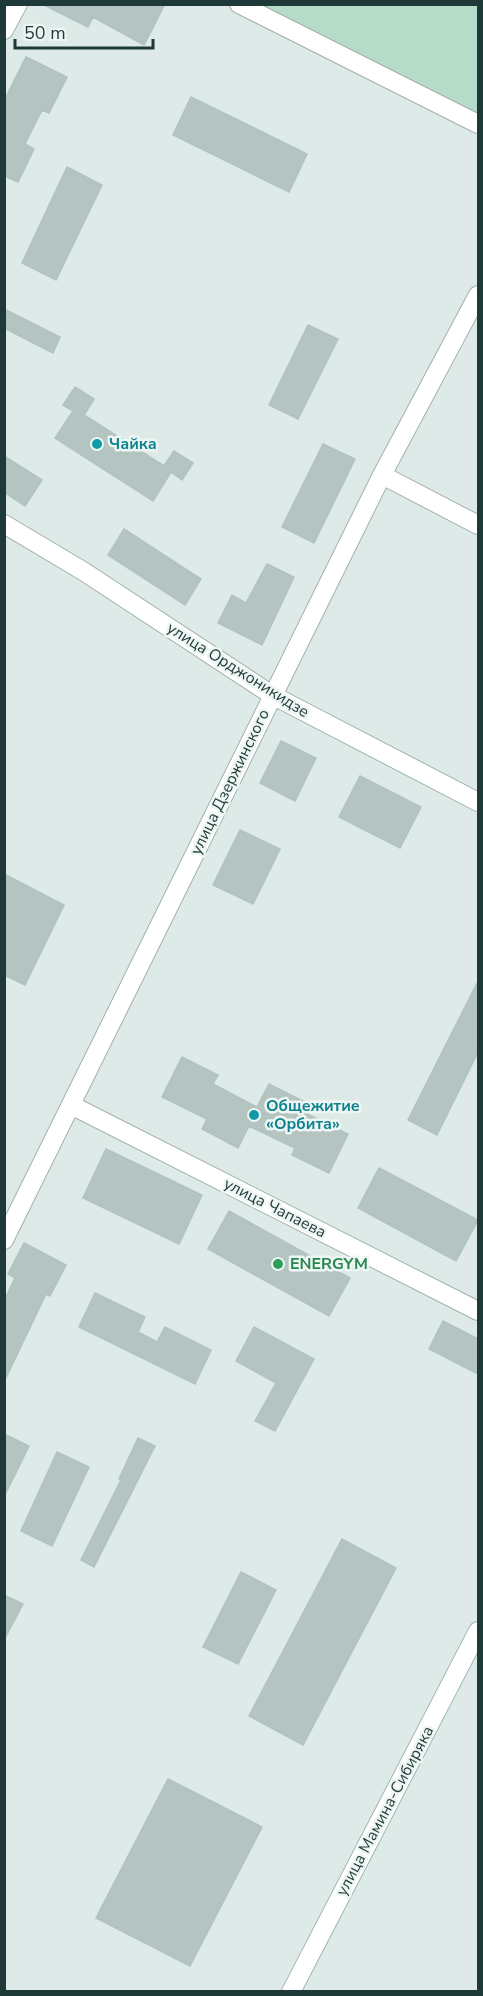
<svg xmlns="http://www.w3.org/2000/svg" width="483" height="1996" font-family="'Nunito Sans',sans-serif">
<rect width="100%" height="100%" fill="#ddeae7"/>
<path fill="#b5dcc9" d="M 258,5 L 478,5 L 478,114 Z"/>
<path fill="#b3c4c1" stroke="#b0c3c0" stroke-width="1.5" d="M 42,4 L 165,4 L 144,45 L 93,17 L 88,27 Z
M 26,57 L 67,77 L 49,113 L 42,110 L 25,144 L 34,149 L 18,182 L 4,176 L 4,101 Z
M 191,97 L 307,154 L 289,192 L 173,135 Z
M 67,167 L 102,185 L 56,280 L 22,263 Z
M 4,309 L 60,337 L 53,353 L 4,328 Z
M 308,325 L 338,339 L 298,419 L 269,405 Z
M 75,387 L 94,399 L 84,415 L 164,466 L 174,451 L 193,463 L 182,480 L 171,472 L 153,501 L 55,438 L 73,411 L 63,405 Z
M 323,444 L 355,459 L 314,543 L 282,527 Z
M 4,456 L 42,480 L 25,506 L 4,492 Z
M 124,529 L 201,579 L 185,605 L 108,555 Z
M 267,564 L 294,577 L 262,645 L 218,623 L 232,595 L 246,603 Z
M 281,741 L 316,758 L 295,801 L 260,783 Z
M 360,776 L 421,807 L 400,848 L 339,817 Z
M 240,830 L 280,849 L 253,904 L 213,885 Z
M 4,874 L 64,905 L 25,985 L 4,975 Z
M 478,981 L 478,1052 L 437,1135 L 408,1120 Z
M 182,1057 L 218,1075 L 213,1084 L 257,1107 L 269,1084 L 305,1102 L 301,1111 L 348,1134 L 329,1173 L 292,1155 L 295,1148 L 249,1126 L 238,1148 L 202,1129 L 207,1119 L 162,1097 Z
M 106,1149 L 202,1195 L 179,1244 L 83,1198 Z
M 379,1168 L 478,1220 L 456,1261 L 358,1208 Z
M 229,1211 L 350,1278 L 329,1316 L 208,1249 Z
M 24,1243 L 66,1265 L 50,1296 L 46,1294 L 4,1382 L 4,1301 L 15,1278 L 8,1274 Z
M 95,1293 L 145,1317 L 138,1332 L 157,1342 L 165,1327 L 211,1350 L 195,1384 L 79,1327 Z
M 443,1321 L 478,1339 L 478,1374 L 429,1349 Z
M 254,1327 L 314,1359 L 275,1431 L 255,1421 L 276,1383 L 236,1361 Z
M 4,1434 L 29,1446 L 4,1497 Z
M 138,1438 L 155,1446 L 94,1567 L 81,1560 L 121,1480 L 119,1479 Z
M 57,1452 L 89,1467 L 52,1546 L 21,1531 Z
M 342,1539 L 396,1568 L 303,1745 L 249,1716 Z
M 241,1572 L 276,1590 L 238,1664 L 203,1647 Z
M 4,1595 L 23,1604 L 4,1640 Z
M 168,1779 L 262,1827 L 190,1966 L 96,1918 Z"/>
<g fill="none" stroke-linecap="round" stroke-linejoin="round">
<defs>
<path id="minor" d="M 382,475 L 478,525
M 71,1105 L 478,1311
M 4,1240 L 382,475 L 478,295"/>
<path id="tertiary" d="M 239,4 L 478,124
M 4,524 L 83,571 L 272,695 L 478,802"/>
<path id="secondary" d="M 4,30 L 18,4
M 291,1992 L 478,1631"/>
</defs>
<use href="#minor" stroke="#a0b1af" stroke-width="20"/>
<use href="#tertiary" stroke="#a0b1af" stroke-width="20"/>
<use href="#secondary" stroke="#9cb6b2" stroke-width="20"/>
<use href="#minor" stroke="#fff" stroke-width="18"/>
<use href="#tertiary" stroke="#fff" stroke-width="18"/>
<use href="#secondary" stroke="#fff" stroke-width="18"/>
</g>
<g fill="#0f9aa8" stroke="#eef6f4" stroke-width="2">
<circle cx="97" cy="444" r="6"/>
<circle cx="254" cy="1115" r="6"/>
</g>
<circle fill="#2e9e5b" stroke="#eef6f4" stroke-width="2" cx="278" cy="1264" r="6"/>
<g text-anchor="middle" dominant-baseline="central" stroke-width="5" stroke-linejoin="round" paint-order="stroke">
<g font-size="16" font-weight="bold" fill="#0d838f" stroke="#eef6f4" text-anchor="start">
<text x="109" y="444">Чайка</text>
<text x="266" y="1106">Общежитие<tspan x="266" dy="18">«Орбита»</tspan></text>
</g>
<g font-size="16" fill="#1f3938" stroke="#eef6f4">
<text transform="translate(238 670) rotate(32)">улица Орджоникидзе</text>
<text transform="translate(230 782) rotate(-64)">улица Дзержинского</text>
<text transform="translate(275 1208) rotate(27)">улица Чапаева</text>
<text transform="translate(385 1811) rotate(-62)">улица Мамина-Сибиряка</text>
</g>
<g font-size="16" font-weight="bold" fill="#27864d" stroke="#eef6f4" text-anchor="start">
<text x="290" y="1264">ENERGYM</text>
</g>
</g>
<rect width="483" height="1996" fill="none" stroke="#1f3938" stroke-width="12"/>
<path d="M15 39v9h138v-9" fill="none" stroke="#1f3938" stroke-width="3"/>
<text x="24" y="39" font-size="18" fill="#1f3938" stroke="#eef6f4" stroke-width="4.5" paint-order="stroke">50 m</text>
</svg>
